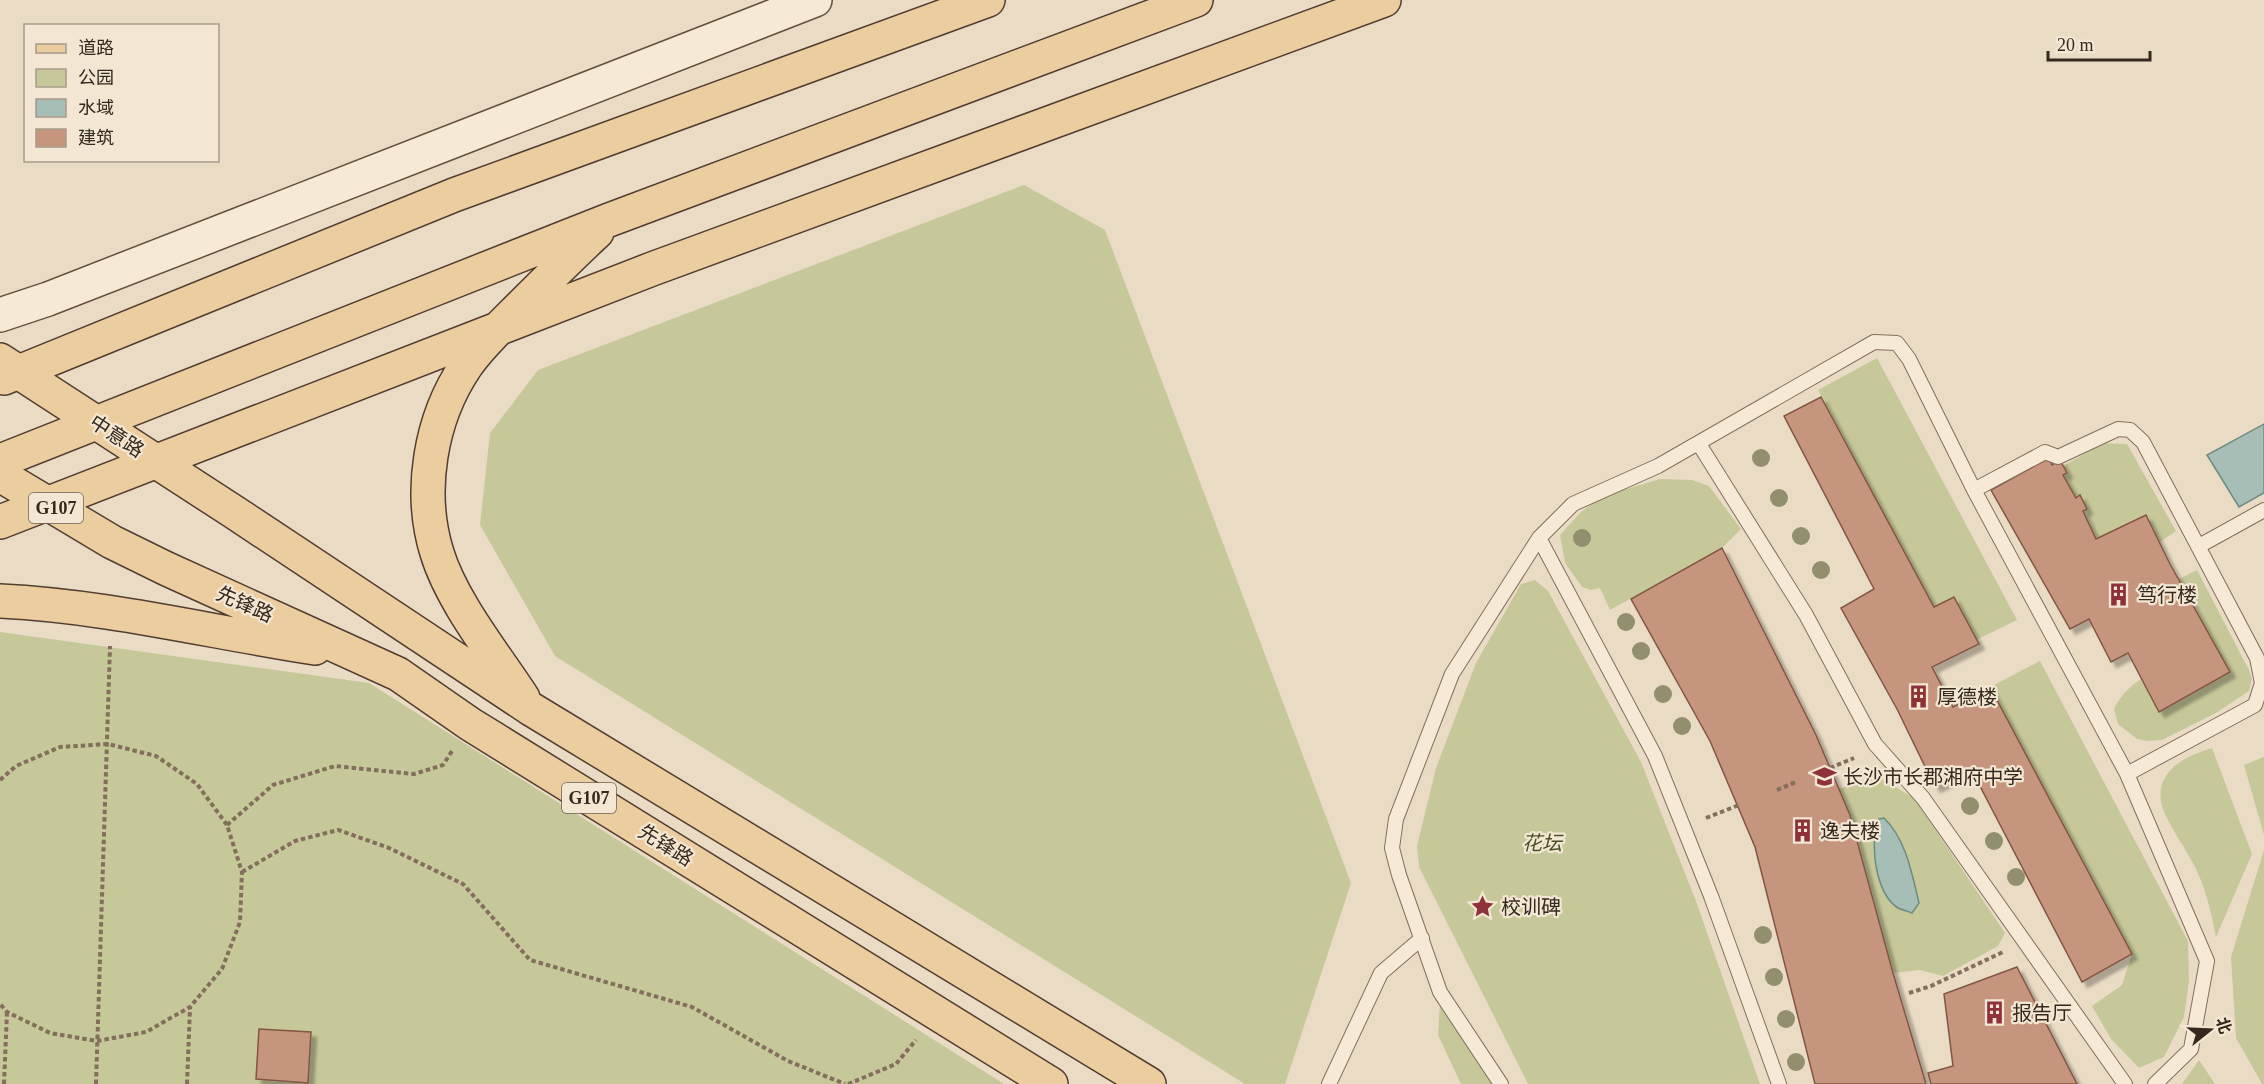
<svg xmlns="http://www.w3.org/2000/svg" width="2264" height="1084" font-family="'Times New Roman','Noto Sans SC',serif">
<defs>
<filter id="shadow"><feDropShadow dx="5.5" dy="5.5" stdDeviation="1.5" flood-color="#0004"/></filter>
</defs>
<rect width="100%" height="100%" fill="#eadcc4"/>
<path fill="#c6c899" d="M 1024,185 L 1105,230 L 1351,883 L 1285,1084 L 1245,1084 L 555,656 L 480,525 L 490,433 L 538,370 Z
M 1877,358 L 2017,620 L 1976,640 L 1934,607 L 1818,390 Z
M 2103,443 L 2127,444 L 2176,531 L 2160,542 L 2146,515 L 2096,539 L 2063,475 L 2067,472 L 2063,466 Z
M 1660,479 L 1692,480 L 1709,486 L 1741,529 L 1722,548 L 1610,610 L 1600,588 L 1591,590 L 1582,587 L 1565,563 L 1560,535 L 1581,512 L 1603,496 Z
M 2197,570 L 2249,670 L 2252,679 L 2249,691 L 2216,713 L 2162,740 L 2148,741 L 2137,739 L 2118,724 L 2114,709 C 2120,696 2129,687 2141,679 L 2160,712 L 2230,672 L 2179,579 Z
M 1535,580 L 1548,591 L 1641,762 L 1696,901 L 1760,1084 L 1528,1084 L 1419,867 L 1417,846 L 1436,768 L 1476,663 L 1521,584 Z
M 0,632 L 369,683 L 1004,1084 L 0,1084 Z
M 2040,661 L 2188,941 L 2189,981 L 2184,1017 L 2164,1057 L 2139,1068 L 2111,1039 L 2092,1006 L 2122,985 L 2132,954 L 1990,687 Z
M 2212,748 L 2252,854 L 2216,937 C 2211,912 2206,889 2195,867 C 2187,851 2166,821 2162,806 C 2153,772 2185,756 2212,748 Z
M 2264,757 L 2264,835 L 2244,765 Z
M 1877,776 L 1914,798 L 2005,933 L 1998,946 L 1943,976 L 1920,970 L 1893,973 L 1850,815 L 1839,789 Z
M 2264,850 L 2264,1084 L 2262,1084 L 2236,1038 L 2231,957 Z
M 1440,1003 L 1493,1084 L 1461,1084 L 1438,1035 Z
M 2199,1060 L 2215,1084 L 2182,1084 Z"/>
<path fill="#a6beb5" stroke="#6d8b81" stroke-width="1.5" d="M 2264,424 L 2264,493 L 2239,507 L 2207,455 Z
M 1884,818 C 1906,839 1912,874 1919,903 L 1912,913 C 1908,911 1902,910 1898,908 C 1875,893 1869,842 1879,819 Z"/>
<path fill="#c6957d" stroke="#815744" stroke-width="1.5" filter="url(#shadow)" d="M 1821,397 L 1934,607 L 1954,597 L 1979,644 L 1932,667 L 1953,707 L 1990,687 L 2132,954 L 2082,982 L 1971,769 L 1935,787 L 1897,709 L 1841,608 L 1874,589 L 1784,416 Z
M 2049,458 L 2052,465 L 2060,460 L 2067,473 L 2063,475 L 2076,498 L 2080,495 L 2087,509 L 2083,511 L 2096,539 L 2146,515 L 2170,564 L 2230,672 L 2159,712 L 2128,653 L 2111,662 L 2089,619 L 2070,629 L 1991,490 Z
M 1722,548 L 1816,735 L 1850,815 L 1893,973 L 1926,1084 L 1815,1084 L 1755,847 L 1710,741 L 1631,599 Z
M 2017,967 L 2077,1084 L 1931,1084 L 1928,1073 L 1953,1066 L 1944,994 Z
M 259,1029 L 311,1032 L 308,1083 L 256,1079 Z"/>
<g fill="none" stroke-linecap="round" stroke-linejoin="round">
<defs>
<path id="lane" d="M 1699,444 L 1806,615 L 1875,744 L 1923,798 L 2125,1084
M 1974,490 L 2127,774
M 1539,538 L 1655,756 L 1711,896 L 1779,1084
M 2199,546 L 2264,510
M 1329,1084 L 1381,973 L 1422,938
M 1501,1084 L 1440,992 L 1399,875 L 1392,848 L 1396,819 L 1452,674 L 1539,538 L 1573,504 L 1658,466 L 1874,342 L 1897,343 L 1909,359 L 1974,490 L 2045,452 L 2058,457 L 2118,429 L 2130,430 L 2143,442 L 2257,658 L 2262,683 L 2255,705 L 2127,774 L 2207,961 L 2191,1049 L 2155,1084"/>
<path id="secondary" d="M 0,315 L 48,299 L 815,0"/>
<path id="primary" d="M 0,360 L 234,512 L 531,709 L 1149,1084
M 4,378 L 454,195 L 988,0
M 0,461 L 609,220 L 1196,0
M 0,475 L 112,542 L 167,569 L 398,674 L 470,724 L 1051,1084
M 0,522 L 652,269 L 1384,0
M 0,601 C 107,606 210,632 315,648
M 523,698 C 495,655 452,602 437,553 C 418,492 430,419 466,366 C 479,347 496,331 512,315 C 540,287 568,259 597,232"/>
</defs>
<use href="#lane" stroke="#846e5c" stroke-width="16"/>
<use href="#secondary" stroke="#664f3f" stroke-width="36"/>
<use href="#primary" stroke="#523d30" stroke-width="36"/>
<path stroke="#846e5c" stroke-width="4" stroke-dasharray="4.5 3" stroke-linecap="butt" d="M 1830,768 L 1854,758
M 0,780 L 16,766 L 60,747 L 108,744 L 156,756 L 197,784 L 227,825 L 242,872 L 240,922 L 222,969 L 190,1007 L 146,1032 L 97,1041 L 50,1033 L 7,1012 L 0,1004
M 1777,790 L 1796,782
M 1706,818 L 1739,805
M 227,825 L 273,785 L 335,766 L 414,774 L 443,765 L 452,751
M 242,872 L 295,841 L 338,830 L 389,848 L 463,884 L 530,960 L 692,1007 L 788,1061 L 845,1084
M 1909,993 L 1931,986 L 2003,952
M 4,1084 L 7,1012
M 96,1084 L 110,646
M 187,1084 L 190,1008
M 848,1084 L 896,1064 L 916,1040"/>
<use href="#lane" stroke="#f6ead7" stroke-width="14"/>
<use href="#secondary" stroke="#f6ead7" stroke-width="33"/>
<use href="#primary" stroke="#ebcd9f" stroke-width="33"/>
</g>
<g fill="#918f6e">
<circle cx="1761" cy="458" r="9"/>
<circle cx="1779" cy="498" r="9"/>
<circle cx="1801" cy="536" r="9"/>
<circle cx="1582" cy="538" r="9"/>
<circle cx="1821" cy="570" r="9"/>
<circle cx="1626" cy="622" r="9"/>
<circle cx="1641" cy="651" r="9"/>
<circle cx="1663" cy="694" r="9"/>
<circle cx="1682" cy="726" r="9"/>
<circle cx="1970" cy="806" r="9"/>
<circle cx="1994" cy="841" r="9"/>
<circle cx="2016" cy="877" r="9"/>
<circle cx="1763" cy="935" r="9"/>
<circle cx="1774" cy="977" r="9"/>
<circle cx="1786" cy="1019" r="9"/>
<circle cx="1796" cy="1062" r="9"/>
</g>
<defs>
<symbol id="building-bare" viewBox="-9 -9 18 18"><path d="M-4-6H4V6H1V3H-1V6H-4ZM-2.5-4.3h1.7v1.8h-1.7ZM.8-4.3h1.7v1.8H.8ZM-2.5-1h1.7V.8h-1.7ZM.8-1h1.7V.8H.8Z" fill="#8e3139" stroke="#f3e7d3" stroke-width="2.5" paint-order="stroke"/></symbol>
<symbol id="school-bare" viewBox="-9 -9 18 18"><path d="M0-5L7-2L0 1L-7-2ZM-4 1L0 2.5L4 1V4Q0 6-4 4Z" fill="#8e3139" stroke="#f3e7d3" stroke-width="2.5" paint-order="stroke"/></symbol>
<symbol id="sight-bare" viewBox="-9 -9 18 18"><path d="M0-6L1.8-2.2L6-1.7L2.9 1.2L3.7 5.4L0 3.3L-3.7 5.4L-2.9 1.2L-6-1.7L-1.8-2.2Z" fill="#8e3139" stroke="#f3e7d3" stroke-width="2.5" paint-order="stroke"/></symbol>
</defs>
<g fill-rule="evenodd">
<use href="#building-bare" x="2102" y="578" width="33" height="33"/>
<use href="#building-bare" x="1902" y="680" width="33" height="33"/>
<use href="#school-bare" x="1808" y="760" width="33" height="33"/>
<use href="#building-bare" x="1786" y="814" width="33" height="33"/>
<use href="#sight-bare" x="1466" y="890" width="33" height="33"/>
<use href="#building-bare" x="1978" y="996" width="33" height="33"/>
</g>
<g text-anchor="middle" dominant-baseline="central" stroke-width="4.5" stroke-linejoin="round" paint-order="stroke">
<g fill="#f3e7d3" stroke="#6e6155" stroke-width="1.5">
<rect x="29" y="493" width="54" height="30" rx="4.5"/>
<rect x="562" y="783" width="54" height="30" rx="4.5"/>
</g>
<g font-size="18" font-weight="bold" fill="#35281f">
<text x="56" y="508">G107</text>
<text x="589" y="798">G107</text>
</g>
<g font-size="20" fill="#35281f" stroke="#f3e7d3">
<text transform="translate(117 436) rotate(33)">中意路</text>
<text transform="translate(245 604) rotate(24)">先锋路</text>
<text transform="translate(666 845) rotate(32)">先锋路</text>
</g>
<g font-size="20" fill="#35281f" stroke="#f3e7d3" text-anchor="start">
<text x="2137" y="595">笃行楼</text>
<text x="1937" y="697">厚德楼</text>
<text x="1843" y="777">长沙市长郡湘府中学</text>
<text x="1820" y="831">逸夫楼</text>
<text x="1501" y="907">校训碑</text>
<text x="2012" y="1013">报告厅</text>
</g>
<g font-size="20" font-style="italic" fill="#495027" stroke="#f3e7d3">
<text x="1542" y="843">花坛</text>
</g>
</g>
<rect x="24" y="24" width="195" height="138" fill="#f3e7d3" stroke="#a79b8b" stroke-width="1.5"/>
<rect x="36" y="44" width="30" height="9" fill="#ebcd9f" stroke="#a79b8b" stroke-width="1.5"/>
<text x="78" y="54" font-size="18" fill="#35281f">道路</text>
<rect x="36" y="69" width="30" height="18" fill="#c6c899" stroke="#a79b8b" stroke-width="1.5"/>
<text x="78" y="84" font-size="18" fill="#35281f">公园</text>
<rect x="36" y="99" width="30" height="18" fill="#a6beb5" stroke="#a79b8b" stroke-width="1.5"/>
<text x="78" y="114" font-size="18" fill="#35281f">水域</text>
<rect x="36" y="129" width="30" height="18" fill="#c6957d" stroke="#a79b8b" stroke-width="1.5"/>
<text x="78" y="144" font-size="18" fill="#35281f">建筑</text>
<g transform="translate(2210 1030) rotate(72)" stroke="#f3e7d3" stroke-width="4.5" paint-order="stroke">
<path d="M0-4.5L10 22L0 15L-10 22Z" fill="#35281f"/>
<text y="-9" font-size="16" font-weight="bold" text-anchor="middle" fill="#35281f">北</text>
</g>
<path d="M2048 51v9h102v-9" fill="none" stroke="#35281f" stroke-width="3"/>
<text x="2057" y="51" font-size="18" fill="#35281f" stroke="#f3e7d3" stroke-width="4.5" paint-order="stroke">20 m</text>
</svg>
